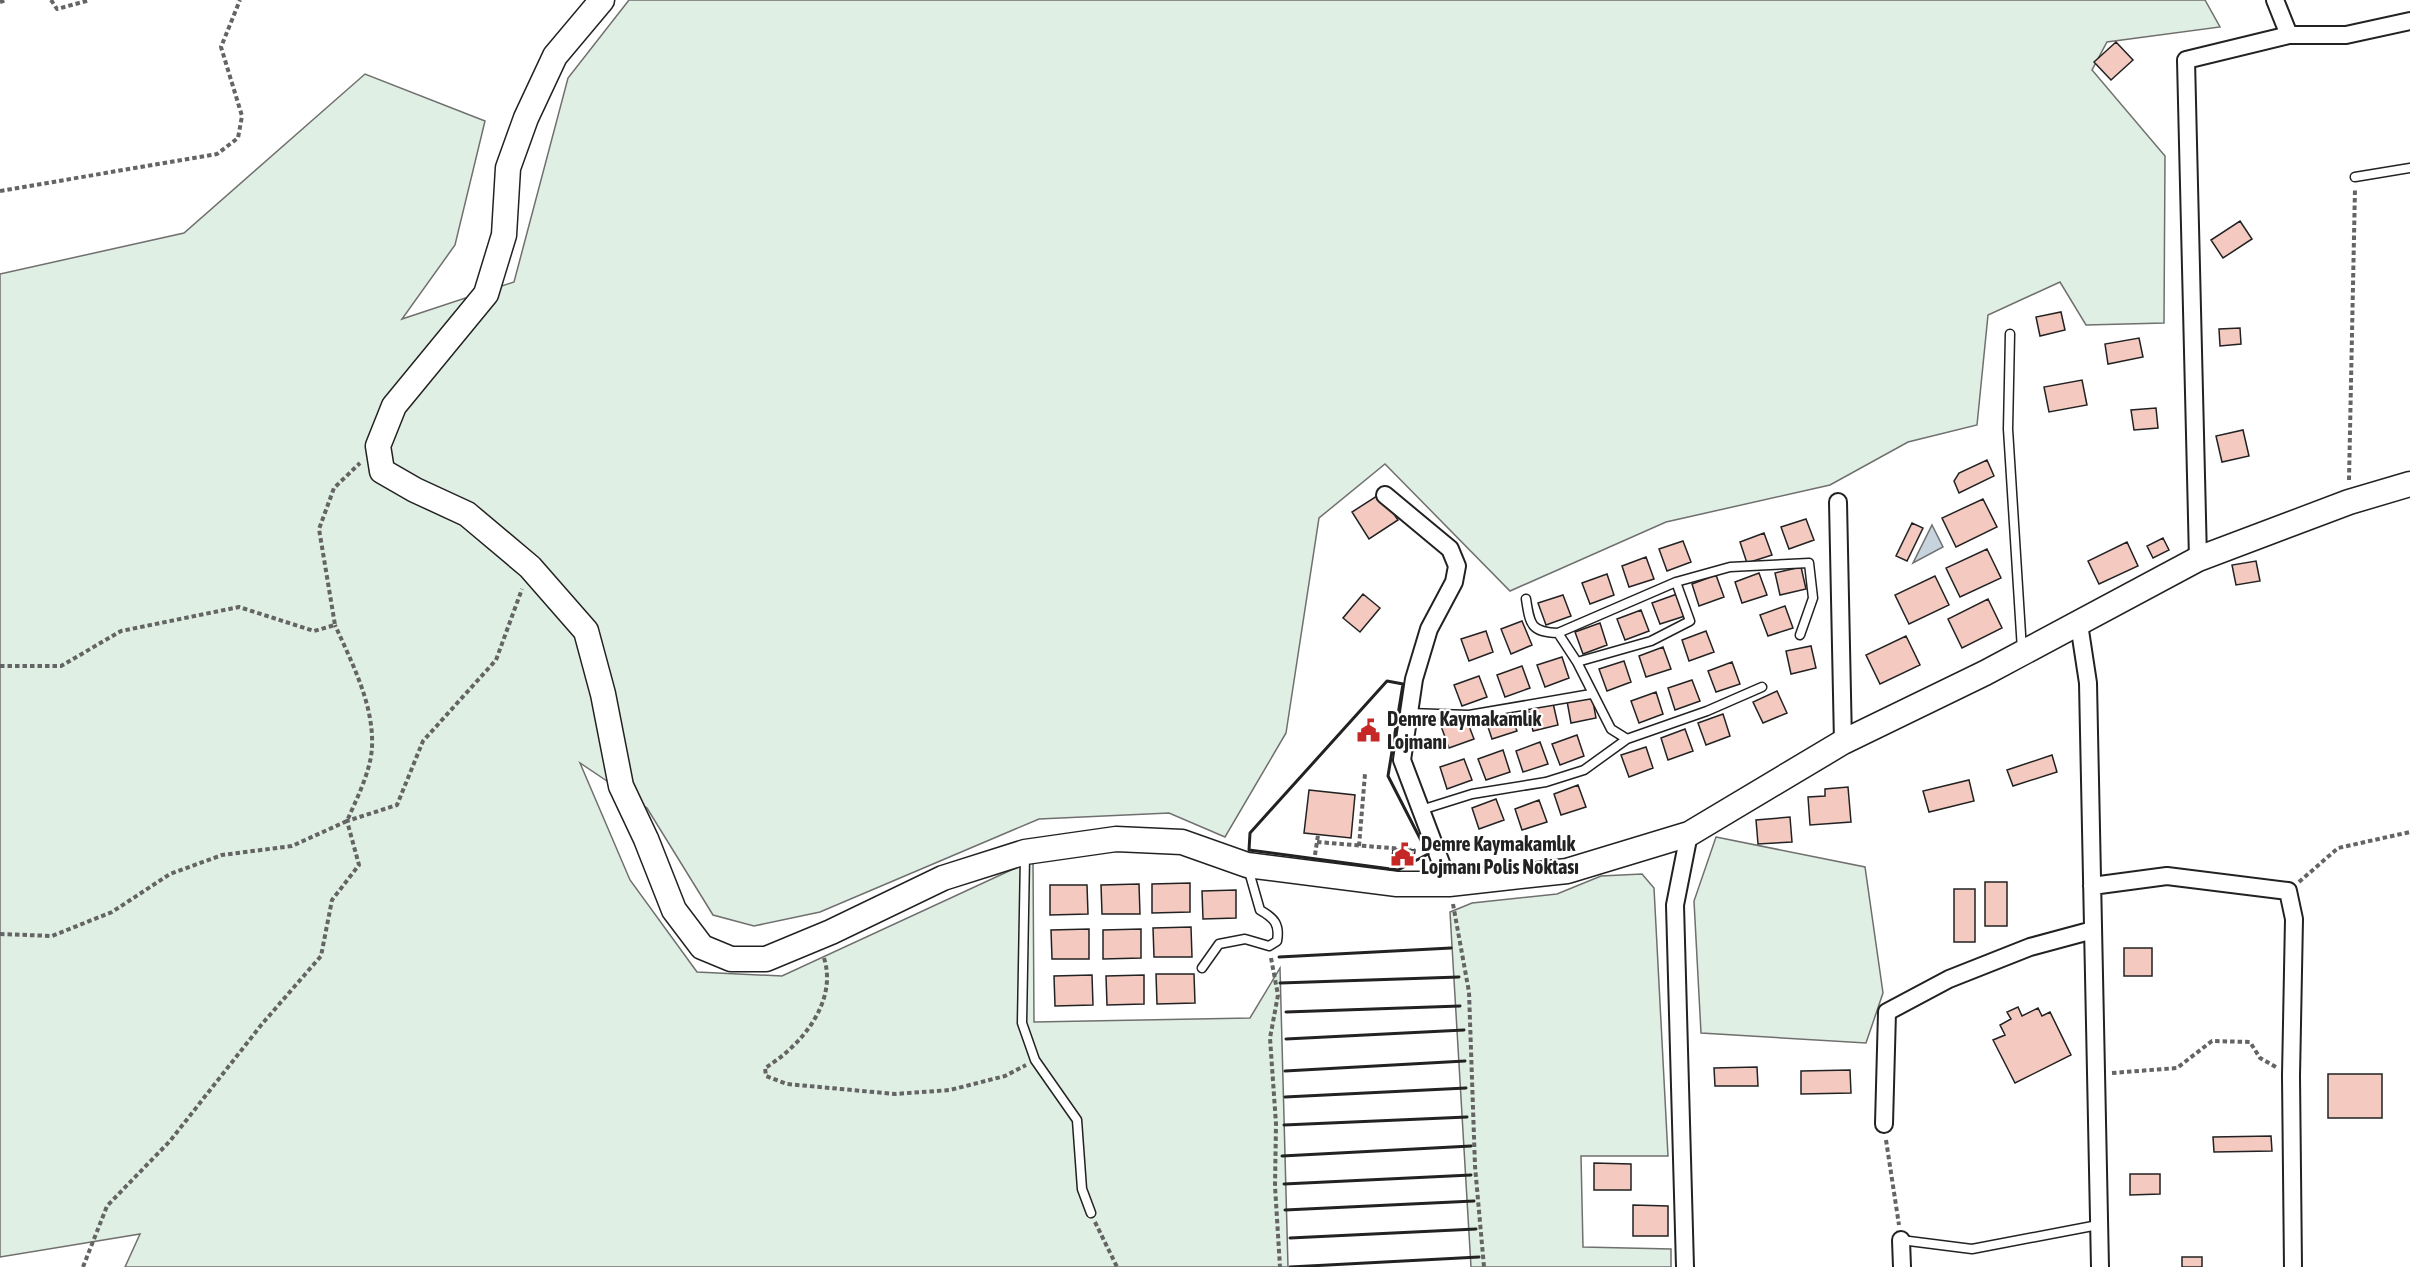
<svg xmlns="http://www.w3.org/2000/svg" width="2410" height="1267" font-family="'Asap Condensed',sans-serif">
<rect width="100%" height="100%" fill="#fff"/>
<path fill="#e0efe3" stroke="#6f6f6f" stroke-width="1.5" d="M 629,0 L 2205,0 L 2220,27 L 2107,42 L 2092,70 L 2165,156 L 2164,323 L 2086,325 L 2060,282 L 1988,315 L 1977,425 L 1908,442 L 1830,485 L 1666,522 L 1510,591 L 1385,464 L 1319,518 L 1286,733 L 1225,837 L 1169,813 L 1039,819 L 820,912 L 754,926 L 713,915 L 647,808 L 580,763 L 630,880 L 697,972 L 782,976 L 1033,860 L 1034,1022 L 1250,1018 L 1280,968 L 1288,1267 L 125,1267 L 140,1234 L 0,1257 L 0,274 L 184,233 L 365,74 L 485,121 L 455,245 L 402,319 L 514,282 L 568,78 Z
M 1716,837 L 1865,867 L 1883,993 L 1866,1043 L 1701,1033 L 1694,901 Z
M 1249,850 L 1398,870 L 1397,884 L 1247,865 Z
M 1642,874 L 1654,888 L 1668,1156 L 1581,1156 L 1583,1247 L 1671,1249 L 1671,1267 L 1471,1267 L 1450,912 L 1472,903 L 1557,894 L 1601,876 Z"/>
<path fill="#c7d3dd" stroke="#6f6f6f" stroke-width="1.5" d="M 1932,525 L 1943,547 L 1913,563 Z"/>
<path fill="#f3c9c0" stroke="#222" stroke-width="1.5" d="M 2116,42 L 2133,60 L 2111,80 L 2094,62 Z
M 2240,221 L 2252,239 L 2223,258 L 2211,240 Z
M 2061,312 L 2065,330 L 2040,336 L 2036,317 Z
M 2240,328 L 2241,344 L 2220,346 L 2219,329 Z
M 2139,338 L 2143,357 L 2108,364 L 2105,344 Z
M 2082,380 L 2087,405 L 2049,412 L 2044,387 Z
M 2156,408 L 2158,428 L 2134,430 L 2131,410 Z
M 2243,430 L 2249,456 L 2222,462 L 2216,436 Z
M 1987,460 L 1994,476 L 1959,493 L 1954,481 L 1959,473 Z
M 1380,494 L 1398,520 L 1369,539 L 1352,512 Z
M 1983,499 L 1997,527 L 1956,547 L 1942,518 Z
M 1806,519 L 1814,540 L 1789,549 L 1781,527 Z
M 1912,523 L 1923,528 L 1907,561 L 1896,556 Z
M 1764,533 L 1772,555 L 1747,563 L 1740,542 Z
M 2163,538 L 2169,550 L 2153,558 L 2147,546 Z
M 1683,541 L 1691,562 L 1667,571 L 1659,549 Z
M 2127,542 L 2138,566 L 2099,584 L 2088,561 Z
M 1987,549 L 2001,578 L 1960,597 L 1946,568 Z
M 1646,557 L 1654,579 L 1629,587 L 1622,566 Z
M 2256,561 L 2260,581 L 2236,585 L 2232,565 Z
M 1801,567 L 1806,589 L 1780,595 L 1775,573 Z
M 1759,573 L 1767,595 L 1742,603 L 1735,582 Z
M 1607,574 L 1614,595 L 1590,604 L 1582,583 Z
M 1716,575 L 1724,597 L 1699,606 L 1692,584 Z
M 1935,576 L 1949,605 L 1909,624 L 1895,595 Z
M 1363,594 L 1380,608 L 1360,632 L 1343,618 Z
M 1677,594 L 1685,616 L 1660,624 L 1652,603 Z
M 1563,595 L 1571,616 L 1546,625 L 1538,603 Z
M 1988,599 L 2002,628 L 1962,648 L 1948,619 Z
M 1785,606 L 1793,628 L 1768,636 L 1760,615 Z
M 1641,610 L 1649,631 L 1625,640 L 1617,619 Z
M 1522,621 L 1532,645 L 1511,654 L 1501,629 Z
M 1600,623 L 1607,645 L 1583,654 L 1575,632 Z
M 1486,631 L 1493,652 L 1469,661 L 1461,639 Z
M 1706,631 L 1714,652 L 1689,661 L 1682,640 Z
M 1906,636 L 1920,665 L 1880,684 L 1866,655 Z
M 1811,646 L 1816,668 L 1791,674 L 1786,651 Z
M 1663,647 L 1671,669 L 1646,677 L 1639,656 Z
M 1562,657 L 1569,678 L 1545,687 L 1537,665 Z
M 1624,661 L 1631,682 L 1607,691 L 1599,669 Z
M 1732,662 L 1740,684 L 1716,692 L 1708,671 Z
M 1522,666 L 1530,688 L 1505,697 L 1497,675 Z
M 1479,676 L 1487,697 L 1462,706 L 1454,685 Z
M 1692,680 L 1700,701 L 1675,710 L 1668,688 Z
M 1777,691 L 1787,713 L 1763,723 L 1753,702 Z
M 1656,692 L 1663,714 L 1639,723 L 1631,701 Z
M 1592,696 L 1596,718 L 1571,723 L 1567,701 Z
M 1553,703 L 1558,725 L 1533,731 L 1528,708 Z
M 1509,710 L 1517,731 L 1492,739 L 1485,718 Z
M 1723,714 L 1730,736 L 1706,745 L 1698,723 Z
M 1466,718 L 1474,739 L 1449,748 L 1441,726 Z
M 1685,729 L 1693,751 L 1668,760 L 1661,738 Z
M 1577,735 L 1584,756 L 1560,765 L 1552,744 Z
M 1540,742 L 1548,764 L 1523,772 L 1516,751 Z
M 1646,747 L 1653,768 L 1629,777 L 1621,755 Z
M 1503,750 L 1510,772 L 1486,780 L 1478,759 Z
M 2052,755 L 2057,772 L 2013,786 L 2007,770 Z
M 1464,759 L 1472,780 L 1447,789 L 1440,767 Z
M 1969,780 L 1974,801 L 1929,812 L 1923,791 Z
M 1578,785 L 1586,807 L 1561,815 L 1554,794 Z
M 1848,787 L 1851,822 L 1810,825 L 1808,797 L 1825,796 L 1825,789 Z
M 1309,790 L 1355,795 L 1351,838 L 1304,833 Z
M 1496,799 L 1504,820 L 1479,829 L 1472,808 Z
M 1539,800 L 1547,822 L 1522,830 L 1515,809 Z
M 1790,817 L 1792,842 L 1758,844 L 1756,820 Z
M 1393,849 L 1415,850 L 1414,859 L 1392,857 Z
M 1985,882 L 2007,882 L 2007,926 L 1985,926 Z
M 1190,883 L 1190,912 L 1152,913 L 1152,884 Z
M 1139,884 L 1140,914 L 1102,914 L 1101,885 Z
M 1050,885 L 1087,885 L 1088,914 L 1050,915 Z
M 1954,889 L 1975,889 L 1975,942 L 1954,942 Z
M 1236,890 L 1236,918 L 1203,919 L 1202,891 Z
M 1191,927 L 1192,957 L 1154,957 L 1153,928 Z
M 1089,929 L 1089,959 L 1052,959 L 1051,930 Z
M 1141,929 L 1141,958 L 1103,959 L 1103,930 Z
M 2124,948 L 2152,948 L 2152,976 L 2124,976 Z
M 1156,974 L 1194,974 L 1195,1003 L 1157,1004 Z
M 1092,975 L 1093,1005 L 1055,1006 L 1054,976 Z
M 1144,975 L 1144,1004 L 1107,1005 L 1106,976 Z
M 2018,1007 L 2022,1016 L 2038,1008 L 2042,1016 L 2050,1012 L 2071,1055 L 2015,1083 L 1993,1040 L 2005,1035 L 2000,1025 L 2011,1019 L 2007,1012 Z
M 1757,1067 L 1758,1086 L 1715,1086 L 1714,1068 Z
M 1850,1070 L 1851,1093 L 1801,1094 L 1801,1071 Z
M 2328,1074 L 2382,1074 L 2382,1118 L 2328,1118 Z
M 2271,1136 L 2272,1151 L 2214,1152 L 2213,1137 Z
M 1594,1163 L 1631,1164 L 1631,1190 L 1594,1190 Z
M 2130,1174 L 2160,1174 L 2160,1194 L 2130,1195 Z
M 1633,1205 L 1668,1206 L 1668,1236 L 1633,1236 Z
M 2182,1257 L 2202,1257 L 2202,1267 L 2182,1267 Z"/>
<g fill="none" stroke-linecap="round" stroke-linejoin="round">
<defs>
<path id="lane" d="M 2355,177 L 2410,168
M 2010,334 L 2008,429 L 2022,650
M 1526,599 C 1530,625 1531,632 1558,633
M 1577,662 L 1651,641 L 1690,621 L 1676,582
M 1409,713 L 1469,715 L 1591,694
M 1627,739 L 1611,729 L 1577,662 L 1558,633 L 1676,582 L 1730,567 L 1809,563 L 1813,598 L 1800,635
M 1421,810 L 1472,794 L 1546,782 L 1584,770 L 1627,739 L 1707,711 L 1762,687
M 1025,856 L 1022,1023 L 1035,1060 L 1077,1120 L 1082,1189 L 1091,1213
M 1202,968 L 1219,944 L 1245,939 L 1269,946 L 1277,941 C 1280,924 1274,918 1260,910 L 1248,868
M 1901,1240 L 1972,1249 L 2098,1225"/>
<path id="street" d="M 2275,0 L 2289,35
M 1385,495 L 1450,549 L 1457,566 L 1454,582 L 1429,629 L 1414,679 L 1402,760 L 1449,884
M 1838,502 L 1843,742
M 2198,559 L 2186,60 L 2289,35 L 2346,35 L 2410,21
M 2079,624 L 2088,683 L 2100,1267
M 2092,886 L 2167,876 L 2288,891 L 2294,919 L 2291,1076 L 2293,1267
M 1884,1124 L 1887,1012 L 1949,979 L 2030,947 L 2093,930
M 1901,1240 L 1902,1267
M 1685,1267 L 1675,905 L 1689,834"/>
<path id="secondary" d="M 602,0 L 555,56 L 526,118 L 508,168 L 504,235 L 486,294 L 394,406 L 378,446 L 382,471 L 415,490 L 467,514 L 530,567 L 586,631 L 603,694 L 621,786 L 646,839 L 674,910 L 702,947 L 731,959 L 766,959 L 831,932 L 943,878 L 1025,852 L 1116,839 L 1182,842 L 1247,865 L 1397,884 L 1449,884 L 1567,871 L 1689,834 L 1843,742 L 1985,673 L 2198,559 L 2349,502 L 2410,484"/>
</defs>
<use href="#lane" stroke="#222" stroke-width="11"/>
<use href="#street" stroke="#222" stroke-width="20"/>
<use href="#secondary" stroke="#222" stroke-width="27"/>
<path stroke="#646464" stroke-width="4" stroke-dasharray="4.5 3" stroke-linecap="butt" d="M 51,0 L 57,9 L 90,0
M 0,2 L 6,0
M 0,191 L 217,154 L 238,138 L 242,116 L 221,47 L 240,0
M 2349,480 L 2355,188
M 0,666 L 61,666 L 121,631 L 239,607 L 314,631 L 335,625 L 319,529 L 334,488 L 360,463
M 1317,842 L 1415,850
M 1359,846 L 1365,774
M 1315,855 L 1318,835
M 2299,882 L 2338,848 L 2410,832
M 1453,904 L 1469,992 L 1475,1166 L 1484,1267
M 0,934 L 52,936 L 112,912 L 170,874 L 222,855 L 292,846 L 347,821 C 356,800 371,771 372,747 C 374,705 352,663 335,625
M 824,958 C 838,1002 801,1046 765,1068 L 766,1076 L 787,1084 L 895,1094 L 950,1090 L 1005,1076 L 1026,1065
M 1271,958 L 1278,995 L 1270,1038 L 1276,1124 L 1275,1186 L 1280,1267
M 2112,1073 L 2177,1068 L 2212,1041 L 2250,1042 L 2260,1058 L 2276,1067
M 1886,1140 L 1899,1225
M 1095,1222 L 1117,1267
M 83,1267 L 107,1206 L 170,1141 L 262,1024 L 321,956 L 332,900 L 359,865 L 347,821 L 397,805 L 423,741 L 496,660 L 522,589"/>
<use href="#lane" stroke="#fff" stroke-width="8"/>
<use href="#street" stroke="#fff" stroke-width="16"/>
<use href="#secondary" stroke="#fff" stroke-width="24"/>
<path stroke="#222" stroke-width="3" d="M 1387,681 L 1403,684 L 1388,776 L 1428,854 L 1398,870 L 1249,850 L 1250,833 Z
M 1279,957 L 1451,948
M 1280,983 L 1459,977
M 1286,1012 L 1460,1006
M 1286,1039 L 1464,1030
M 1285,1071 L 1465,1061
M 1285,1097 L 1466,1088
M 1284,1125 L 1467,1117
M 1282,1156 L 1471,1146
M 1284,1184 L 1471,1175
M 1285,1210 L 1474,1201
M 1290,1238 L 1476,1229
M 1290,1267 L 1479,1257"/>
</g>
<defs>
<symbol id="civic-bare" viewBox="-9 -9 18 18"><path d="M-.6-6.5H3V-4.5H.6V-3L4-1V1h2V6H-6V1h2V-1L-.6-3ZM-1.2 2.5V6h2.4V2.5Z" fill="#c62828" stroke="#fff" stroke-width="2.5" paint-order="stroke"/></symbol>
</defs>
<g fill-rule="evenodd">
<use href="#civic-bare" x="1352" y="714" width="33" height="33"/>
<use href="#civic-bare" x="1386" y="838" width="33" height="33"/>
</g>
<g text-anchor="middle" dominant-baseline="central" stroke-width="4.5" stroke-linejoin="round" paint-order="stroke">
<g font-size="20" font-weight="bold" fill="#222" stroke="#fff" text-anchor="start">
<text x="1387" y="718">Demre Kaymakamlık<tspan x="1387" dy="23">Lojmanı</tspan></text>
<text x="1421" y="843">Demre Kaymakamlık<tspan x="1421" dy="23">Lojmanı Polis Noktası</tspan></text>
</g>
</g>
</svg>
